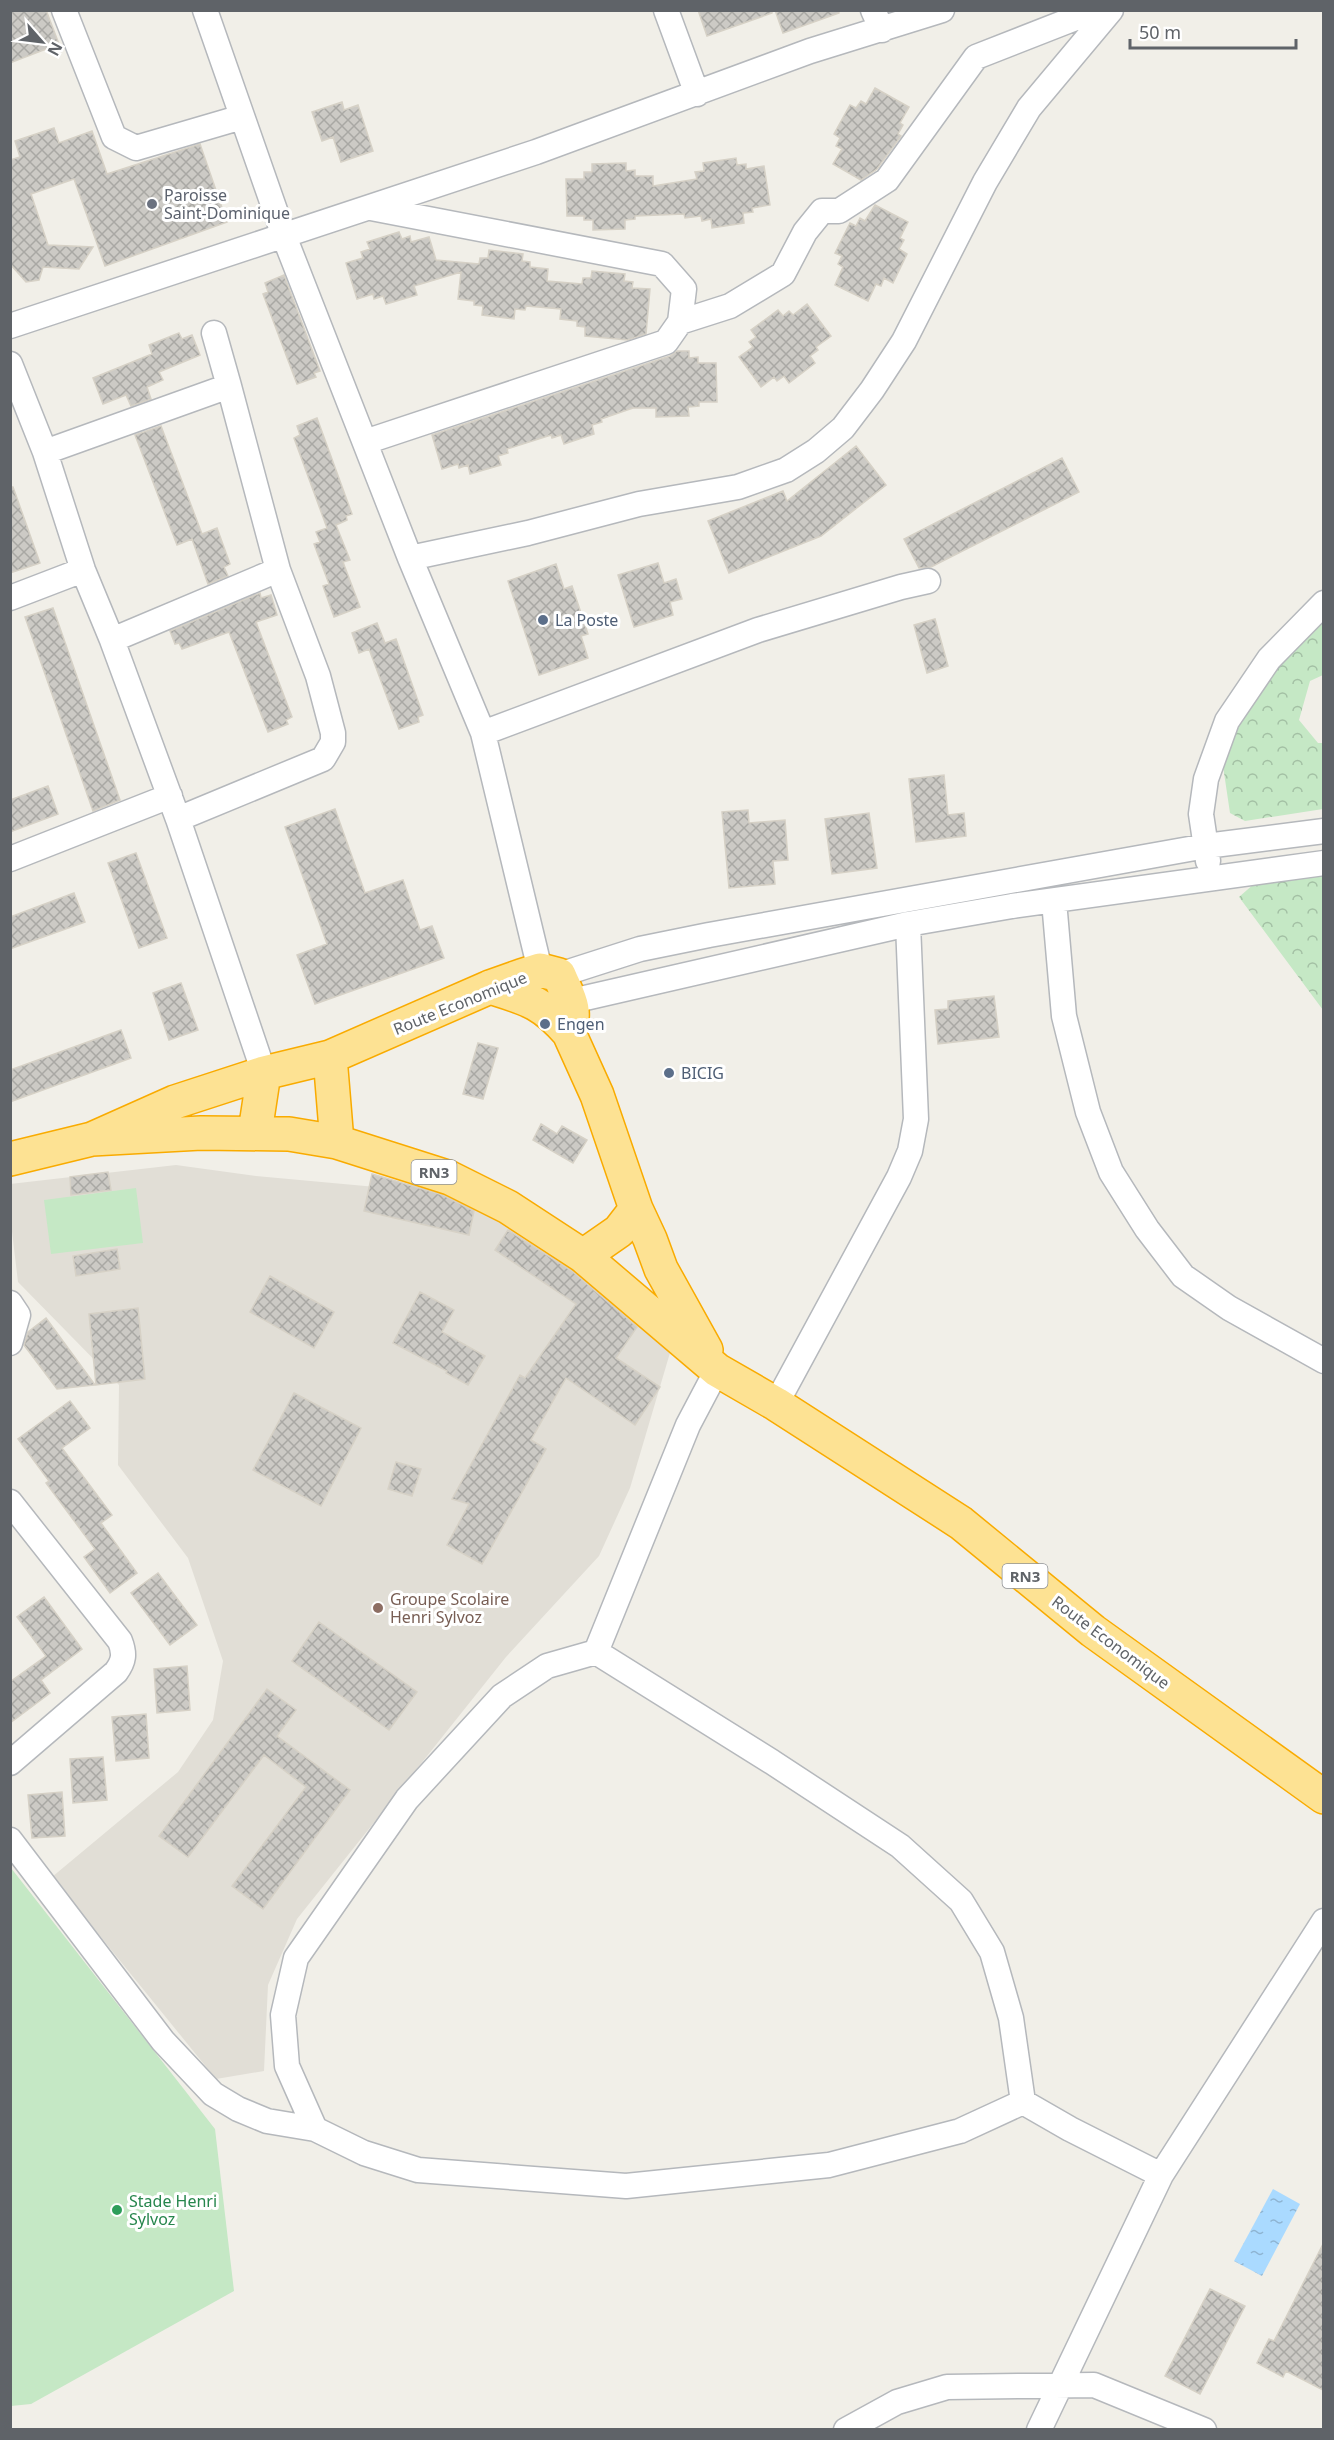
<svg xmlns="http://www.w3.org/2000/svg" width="1334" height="2440" font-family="'Noto Sans',sans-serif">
<defs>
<pattern id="forest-crowns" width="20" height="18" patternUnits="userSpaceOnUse" patternTransform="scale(1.5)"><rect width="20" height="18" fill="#c5e8c5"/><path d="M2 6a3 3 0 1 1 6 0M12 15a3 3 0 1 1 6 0" fill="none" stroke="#a3c0a4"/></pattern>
<pattern id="water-ripples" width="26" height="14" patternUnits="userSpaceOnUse" patternTransform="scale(1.5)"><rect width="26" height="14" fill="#aadaff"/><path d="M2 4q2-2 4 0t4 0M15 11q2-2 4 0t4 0" fill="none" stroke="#8eb4d2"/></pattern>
<pattern id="building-cross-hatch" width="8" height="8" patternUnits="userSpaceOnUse" patternTransform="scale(1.5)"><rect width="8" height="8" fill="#cccac5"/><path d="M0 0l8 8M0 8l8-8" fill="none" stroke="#a9a8a4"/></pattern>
</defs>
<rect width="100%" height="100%" fill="#f1efe8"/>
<path fill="#e1ded6" d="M 176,1165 L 256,1176 L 507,1199 L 680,1319 L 630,1488 L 599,1556 L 506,1657 L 297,1919 L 268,1985 L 264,2071 L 216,2079 L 52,1877 L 178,1772 L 213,1720 L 223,1661 L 188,1558 L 118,1465 L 119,1385 L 18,1282 L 11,1223 L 10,1184 Z"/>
<path fill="url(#forest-crowns)" d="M 1323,611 L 1323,675 L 1310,681 L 1299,720 L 1318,743 L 1323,743 L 1323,809 L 1245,821 L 1230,813 L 1223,766 L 1236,723 L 1253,686 Z
M 1323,874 L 1323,1010 L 1239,897 L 1255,883 Z"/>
<path fill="#c5e8c5" d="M 136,1188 L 143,1243 L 51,1254 L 44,1200 Z
M 11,1868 L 215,2129 L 234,2291 L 31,2404 L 11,2406 Z"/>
<path fill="url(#water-ripples)" d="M 1273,2189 L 1300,2204 L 1262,2276 L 1234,2261 Z"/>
<path fill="url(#building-cross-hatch)" stroke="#d6d1c6" stroke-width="1.5" d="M 10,10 L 46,10 L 59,44 L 10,63 Z
M 698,10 L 772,10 L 772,13 L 707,36 Z
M 775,10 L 839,10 L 839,13 L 783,33 Z
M 875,88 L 909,107 L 900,123 L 903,125 L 898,134 L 901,136 L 877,169 L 861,180 L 833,164 L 842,149 L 836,146 L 840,138 L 834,134 L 850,105 L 856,108 L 861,101 L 866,104 Z
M 342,102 L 344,110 L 358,105 L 373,151 L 341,162 L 333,137 L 322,141 L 312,112 Z
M 54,128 L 59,143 L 92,131 L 107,174 L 200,144 L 227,222 L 105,266 L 74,179 L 31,194 L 48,245 L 93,247 L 79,269 L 43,267 L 39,280 L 26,282 L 10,264 L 10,160 L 20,157 L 15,141 Z
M 736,158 L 737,165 L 746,164 L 746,169 L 764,166 L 770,205 L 752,208 L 753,212 L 743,213 L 744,223 L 712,228 L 711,219 L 702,221 L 701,216 L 685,218 L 684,214 L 635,216 L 635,219 L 625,220 L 625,229 L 593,230 L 593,220 L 584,220 L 584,216 L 567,216 L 566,179 L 584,179 L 584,172 L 592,172 L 592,164 L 626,163 L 626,171 L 635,170 L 635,176 L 653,176 L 653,186 L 697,179 L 695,172 L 704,171 L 703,163 Z
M 875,205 L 908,222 L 900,238 L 904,240 L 899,249 L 907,254 L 893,283 L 884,278 L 881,286 L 876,284 L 868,301 L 835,285 L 843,267 L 838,264 L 842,256 L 835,253 L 850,223 L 856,226 L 860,218 L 865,221 Z
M 399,232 L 402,239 L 410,236 L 411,242 L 429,237 L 436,260 L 479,264 L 480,258 L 488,258 L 489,250 L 523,254 L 522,261 L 530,262 L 530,267 L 548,269 L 547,281 L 582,284 L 583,278 L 591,278 L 592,271 L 625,274 L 624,281 L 633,282 L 632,288 L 650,289 L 646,334 L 628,340 L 585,336 L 585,327 L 577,326 L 577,321 L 560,319 L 561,309 L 526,306 L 525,310 L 515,309 L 514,319 L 482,315 L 483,306 L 474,305 L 474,301 L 458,299 L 461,272 L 414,286 L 417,295 L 386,304 L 383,296 L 374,299 L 373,294 L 357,299 L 346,263 L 363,258 L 361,252 L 370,249 L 367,242 Z
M 284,275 L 320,371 L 314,373 L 316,377 L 297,384 L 263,294 L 268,292 L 265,283 Z
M 807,304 L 831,336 L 816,347 L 818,350 L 810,356 L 815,363 L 789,383 L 784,376 L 777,381 L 774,377 L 761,387 L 739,357 L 753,347 L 749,342 L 756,337 L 751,330 L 778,310 L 783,316 L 789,311 L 793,315 Z
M 179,333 L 182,339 L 192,335 L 200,355 L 159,372 L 163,380 L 147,387 L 151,399 L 131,406 L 126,395 L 103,404 L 93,378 L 152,354 L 149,345 Z
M 677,351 L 689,351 L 689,358 L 698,357 L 698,363 L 716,363 L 717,402 L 699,402 L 699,406 L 688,407 L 689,416 L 656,417 L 656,408 L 633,408 L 601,419 L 602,422 L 592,425 L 594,434 L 564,444 L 561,435 L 552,438 L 551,435 L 507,449 L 508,453 L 498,456 L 501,465 L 470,474 L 468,465 L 459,468 L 458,464 L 442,469 L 432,435 L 670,356 Z
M 317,418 L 352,514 L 346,516 L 347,520 L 336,525 L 350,560 L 343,562 L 360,607 L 334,617 L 323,586 L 329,584 L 314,544 L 320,542 L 316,532 L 327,528 L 294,438 L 300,435 L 297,426 Z
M 161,426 L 202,534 L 217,528 L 230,564 L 224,567 L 228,576 L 208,584 L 192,539 L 177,545 L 135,435 Z
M 856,446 L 886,485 L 821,536 L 729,573 L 708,521 L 783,491 L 787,501 Z
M 1062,458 L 1079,492 L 931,567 L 919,568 L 904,539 Z
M 10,487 L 13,487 L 40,563 L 10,573 Z
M 658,563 L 664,583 L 676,579 L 682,599 L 670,602 L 673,615 L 634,627 L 618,575 Z
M 556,564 L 564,589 L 572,586 L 588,634 L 581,636 L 588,658 L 539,675 L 508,581 Z
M 260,593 L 261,598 L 271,595 L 277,615 L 256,622 L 292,717 L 286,720 L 288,724 L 268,732 L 229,632 L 182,649 L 179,643 L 175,644 L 170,631 Z
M 53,608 L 120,800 L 93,811 L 25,617 Z
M 935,619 L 948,666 L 927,673 L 914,625 Z
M 377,623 L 385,643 L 396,639 L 423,715 L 418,717 L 419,722 L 399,729 L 369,649 L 359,653 L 352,633 Z
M 944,775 L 948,815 L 964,813 L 966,836 L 916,842 L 909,779 Z
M 48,786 L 58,814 L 10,832 L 10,800 Z
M 335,809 L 365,893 L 403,880 L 420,930 L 432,926 L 444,958 L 315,1004 L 297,955 L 327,944 L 285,827 Z
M 748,810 L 749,823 L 785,820 L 788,860 L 773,861 L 775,884 L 729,888 L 722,812 Z
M 869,813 L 877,868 L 832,874 L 825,819 Z
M 136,853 L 167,938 L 139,948 L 108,863 Z
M 74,893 L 85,922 L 10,949 L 10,917 Z
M 181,983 L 198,1030 L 169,1040 L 153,993 Z
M 994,996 L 999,1037 L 938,1044 L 935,1010 L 948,1009 L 948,1001 Z
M 121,1030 L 131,1058 L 10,1102 L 10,1070 Z
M 478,1043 L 498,1048 L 483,1099 L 463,1094 Z
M 541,1124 L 557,1134 L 562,1126 L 587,1140 L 573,1163 L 533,1140 Z
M 108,1172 L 111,1190 L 71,1195 L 70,1177 Z
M 372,1174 L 443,1195 L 474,1211 L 469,1235 L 364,1211 Z
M 508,1230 L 572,1271 L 637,1327 L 616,1358 L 660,1387 L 635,1425 L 566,1378 L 531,1440 L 546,1449 L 482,1564 L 447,1545 L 469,1504 L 452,1499 L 520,1375 L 525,1378 L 576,1304 L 495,1250 Z
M 117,1249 L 120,1269 L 76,1276 L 73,1256 Z
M 270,1276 L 334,1312 L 314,1348 L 250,1312 Z
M 420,1292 L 454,1310 L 442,1332 L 485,1356 L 468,1385 L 446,1373 L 447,1371 L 393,1343 Z
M 138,1308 L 145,1379 L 96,1385 L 89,1314 Z
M 46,1318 L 95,1385 L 57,1389 L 24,1345 L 28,1332 Z
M 294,1393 L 361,1428 L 321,1506 L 253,1470 Z
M 70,1401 L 90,1428 L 62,1448 L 112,1515 L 101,1523 L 137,1573 L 110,1593 L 84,1557 L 95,1549 L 46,1483 L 49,1481 L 18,1439 Z
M 396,1462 L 421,1469 L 412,1496 L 388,1489 Z
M 158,1573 L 197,1625 L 170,1645 L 131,1593 Z
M 44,1597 L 82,1649 L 41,1680 L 50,1693 L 10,1723 L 10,1682 L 46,1656 L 17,1617 Z
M 319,1622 L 417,1692 L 389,1730 L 292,1661 Z
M 187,1666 L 190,1710 L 157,1713 L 154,1669 Z
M 267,1689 L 296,1710 L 277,1736 L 350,1790 L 263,1909 L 232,1886 L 306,1787 L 264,1755 L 188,1857 L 159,1836 Z
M 146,1714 L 149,1758 L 116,1761 L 112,1717 Z
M 103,1757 L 107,1800 L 73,1803 L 70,1759 Z
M 62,1792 L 65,1836 L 32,1838 L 28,1795 Z
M 1323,2244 L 1323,2390 L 1286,2371 L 1283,2377 L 1257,2363 L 1269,2339 L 1274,2341 Z
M 1210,2289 L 1245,2306 L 1200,2394 L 1165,2376 Z"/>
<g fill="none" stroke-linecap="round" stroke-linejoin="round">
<defs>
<path id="minor" d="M 64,10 L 114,137 L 136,148 L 242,117
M 205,10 L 284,236 L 410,558 L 483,733 L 540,970
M 666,10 L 697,94
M 873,10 L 882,30
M 680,322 L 730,306 L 783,274 L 805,232 L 822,211 L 839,211 L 887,180 L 976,57 L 1096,10
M 10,326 L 536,152 L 810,51 L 942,10
M 10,364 L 45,452 L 83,570 L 112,640 L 178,819 L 264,1073
M 365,442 L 666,342 L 680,322 L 684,289 L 662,264 L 371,208
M 45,452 L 229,386 L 214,333
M 410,558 L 528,533 L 639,504 L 738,487 L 786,470 L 816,451 L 843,428 L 872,390 L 904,341 L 985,182 L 1029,108 L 1111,10
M 10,598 L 83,570
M 112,640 L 278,570
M 483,733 L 758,630 L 901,587 L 928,581
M 178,819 L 323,759 L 333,742 L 333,733 L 318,676 L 278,570 L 229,386
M 10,859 L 170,796
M 1208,861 L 1201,814 L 1206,779 L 1227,721 L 1269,659 L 1324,603
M 1054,901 L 1064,1016 L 1088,1112 L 1111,1172 L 1147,1229 L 1183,1276 L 1229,1308 L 1324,1361
M 559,975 L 640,949 L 709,935 L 1206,846 L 1324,831
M 572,1001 L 908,924 L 1012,906 L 1324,863
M 10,1303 L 18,1315 L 10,1343
M 717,1370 L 688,1425 L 596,1652 L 547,1666 L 502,1696 L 407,1799 L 296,1958 L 283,2015 L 287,2066 L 315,2129 L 364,2153 L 418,2170 L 626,2186 L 829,2165 L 960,2131 L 1023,2102 L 1070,2129 L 1161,2175
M 776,1404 L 899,1177 L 910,1151 L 916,1119 L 908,924
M 10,1502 L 120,1641 C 125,1654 124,1661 116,1672 L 10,1763
M 596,1652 L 772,1762 L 900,1846 L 961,1901 L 992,1952 L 1011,2018 L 1023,2102
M 10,1840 L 163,2041 L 213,2094 L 238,2109 L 267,2121 L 315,2129
M 846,2430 L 897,2402 L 947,2387 L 1094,2385 L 1204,2430
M 1039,2430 L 1161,2175 L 1324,1921"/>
<path id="highway" d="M 490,987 C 528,999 542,1002 569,1033
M 330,1057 L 337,1142
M 255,1132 L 264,1073
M 92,1139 L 201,1133 L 289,1134 L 337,1142 L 450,1178 L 508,1207 L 583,1256 L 717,1370 L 776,1404 L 961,1523 L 1093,1631 L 1324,1797
M 10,1159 L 92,1139 L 175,1102 L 264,1073 L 330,1057 L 490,987 L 521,976 L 540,970 L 559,975 C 569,999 577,1007 569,1033 L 597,1095 L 636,1209 L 650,1239 L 661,1269 L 706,1350
M 583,1256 L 619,1231 L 636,1209"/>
</defs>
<use href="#minor" stroke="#b5b8bc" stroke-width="27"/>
<use href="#highway" stroke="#f9ab00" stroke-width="36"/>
<use href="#minor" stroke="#fff" stroke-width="24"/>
<use href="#highway" stroke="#fde293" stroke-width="33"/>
</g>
<circle fill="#6b7280" stroke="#fff" stroke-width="2" cx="152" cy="204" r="6"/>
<g fill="#5c6f8a" stroke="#fff" stroke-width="2">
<circle cx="543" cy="620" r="6"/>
<circle cx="545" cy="1024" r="6"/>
<circle cx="669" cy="1073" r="6"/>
</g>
<circle fill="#8d6e63" stroke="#fff" stroke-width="2" cx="378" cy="1608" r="6"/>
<circle fill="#2e9e5b" stroke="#fff" stroke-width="2" cx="117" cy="2210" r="6"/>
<g text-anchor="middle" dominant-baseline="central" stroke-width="6" stroke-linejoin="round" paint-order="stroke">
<g fill="#fff" stroke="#8f9295" stroke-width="1.5">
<rect x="411.5" y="1160" width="45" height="24" rx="4.5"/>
<rect x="1002.5" y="1564" width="45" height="24" rx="4.5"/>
</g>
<g font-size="15" font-weight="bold" fill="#5f6368">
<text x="434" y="1172">RN3</text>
<text x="1025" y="1576">RN3</text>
</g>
<g font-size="16" fill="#5b616d" stroke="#fff" text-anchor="start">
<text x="164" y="195">Paroisse<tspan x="164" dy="18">Saint-Dominique</tspan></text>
</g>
<g font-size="16" fill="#4e5e75" stroke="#fff" text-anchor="start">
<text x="555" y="620">La Poste</text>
<text x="557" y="1024">Engen</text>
<text x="681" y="1073">BICIG</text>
</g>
<g font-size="16" fill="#5f6368" stroke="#fff">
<text transform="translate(460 1003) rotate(-22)">Route Economique</text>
<text transform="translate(1111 1642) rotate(37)">Route Economique</text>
</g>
<g font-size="16" fill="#785e54" stroke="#fff" text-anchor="start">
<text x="390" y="1599">Groupe Scolaire<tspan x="390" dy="18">Henri Sylvoz</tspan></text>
</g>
<g font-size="16" fill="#27864d" stroke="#fff" text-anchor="start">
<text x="129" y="2201">Stade Henri<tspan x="129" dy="18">Sylvoz</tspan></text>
</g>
</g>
<rect width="1334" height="2440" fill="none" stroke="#5f6368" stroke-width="24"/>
<g transform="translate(42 42) rotate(118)" stroke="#ffffff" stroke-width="4.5" paint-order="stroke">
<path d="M0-4.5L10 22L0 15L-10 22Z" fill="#5f6368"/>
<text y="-9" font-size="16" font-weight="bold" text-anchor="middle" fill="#5f6368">N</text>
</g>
<path d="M1130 39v9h166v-9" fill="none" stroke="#5f6368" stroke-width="3"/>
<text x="1139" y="39" font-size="18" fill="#5f6368" stroke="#ffffff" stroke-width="4.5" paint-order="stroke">50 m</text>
</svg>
